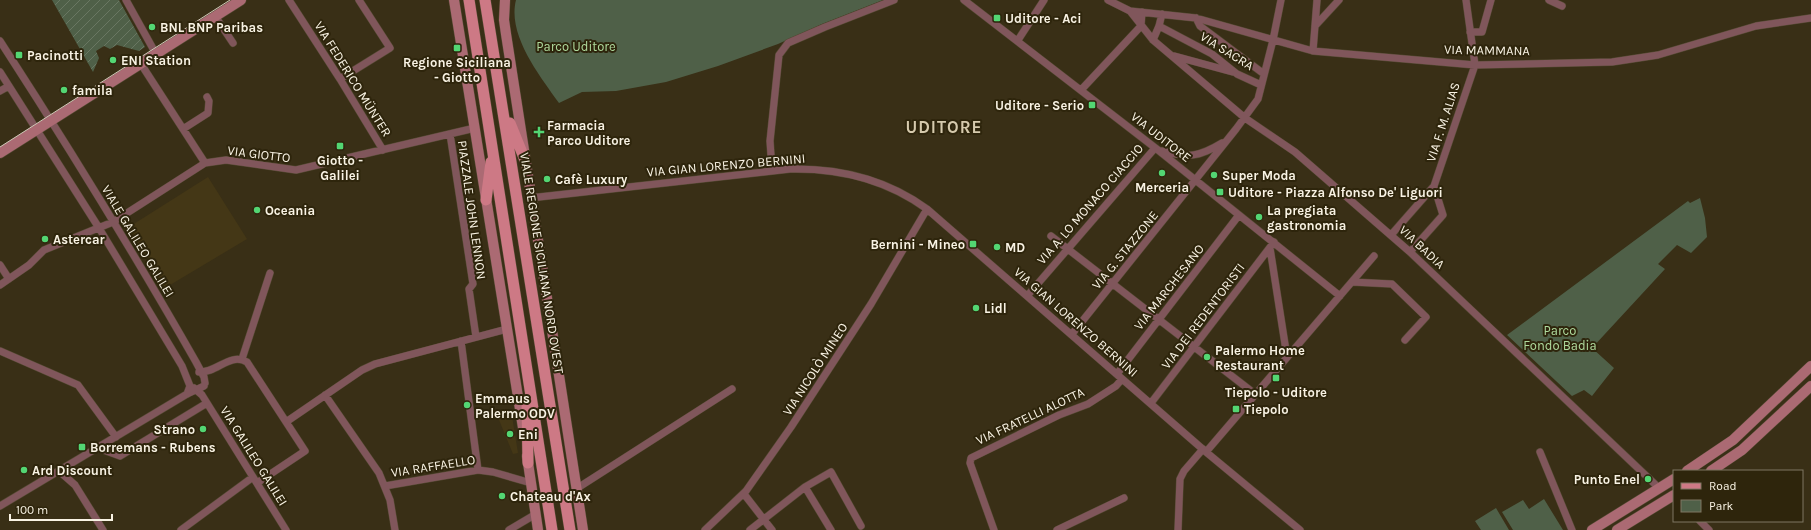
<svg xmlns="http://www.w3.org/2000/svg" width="1811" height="530" font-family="Karla,sans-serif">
<defs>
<pattern id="garden-furrows" width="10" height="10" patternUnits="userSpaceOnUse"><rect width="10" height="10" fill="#4f6048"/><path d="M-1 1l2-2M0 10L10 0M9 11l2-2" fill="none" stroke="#697762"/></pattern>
</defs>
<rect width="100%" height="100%" fill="#392f16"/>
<path fill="#443716" d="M 208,177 L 247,239 L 165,288 L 129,227 Z
M 511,410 L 518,453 L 513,454 L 497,415 Z"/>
<path fill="#4f6048" d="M 516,0 L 883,0 L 822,24 L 778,44 L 718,66 L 666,82 L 616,91 L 582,92 L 559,103 C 540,76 507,35 516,0 Z
M 1700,198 L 1705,218 L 1707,237 L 1691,253 L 1677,245 L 1658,264 L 1665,269 L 1592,348 L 1614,368 L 1592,396 L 1584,390 L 1572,396 L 1507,335 L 1688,201 L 1690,203 Z
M 1544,499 L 1563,530 L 1513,530 L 1502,512 L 1523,500 L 1529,509 Z
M 1496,508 L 1509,530 L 1481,530 L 1475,521 Z"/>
<path fill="url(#garden-furrows)" d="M 52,0 L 119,0 L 145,47 L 139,51 L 117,45 L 110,49 L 104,46 L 96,51 L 99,58 L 93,72 Z"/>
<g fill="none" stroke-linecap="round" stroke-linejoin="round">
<defs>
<path id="street" d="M 126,0 L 156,54
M 289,0 L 340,79 L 383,150
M 964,0 L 1158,150 L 1340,296
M 1108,0 L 1130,11 L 1196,18 L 1313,51 L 1475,65 L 1612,62 L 1658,55 L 1756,26 L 1811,18
M 1549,0 L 1562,6
M 1130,11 L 1153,40 L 1245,118 L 1295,152 L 1410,252 L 1659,488
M 215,16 L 233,43
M 1196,18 L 1200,26 L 1264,74
M 1159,26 L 1212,54 L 1237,74 L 1261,85
M 1315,26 L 1339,0
M 1470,32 L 1482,32 L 1491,0
M 1018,40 L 1044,0
M 1153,40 L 1159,26 L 1162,14
M 0,41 C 68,146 134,253 196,362 L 204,377 L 205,383
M 1313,51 L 1317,0
M 1174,56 L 1233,72
M 141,64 L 205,163
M 0,72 L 99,228 L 182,366 L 190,386 L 187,394
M 340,79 L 390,48 L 359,0
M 1081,90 L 1141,26 L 1142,12
M 0,91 L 9,86
M 183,129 L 208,113 L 209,101 L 207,97
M 450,134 L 473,284 L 469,289 L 476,337
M 1162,151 C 1189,158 1199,157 1222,143
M 772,170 L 770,141 L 779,55 L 788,43 L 825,27 L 894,0
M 1434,186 L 1475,65 L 1466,0
M 530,198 L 790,169 C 840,168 886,179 927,209 L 1206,452 L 1300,530
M 1391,235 L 1434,186 L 1443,215 L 1410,252
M 1051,236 L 1255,394
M 1270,248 L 1287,357
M 0,265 L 9,279
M 1352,282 L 1392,284 L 1426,317 L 1405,340
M 0,285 L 29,265 L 44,250 L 113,222 L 205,163 L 226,160 L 296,170 L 475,128
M 1028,295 L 1155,148
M 1072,334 L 1236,129 L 1258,99 L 1273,40 L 1281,0
M 461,341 L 478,470
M 0,351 L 78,385 L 116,437
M 242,359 L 270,273
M 199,372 C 217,373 230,352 247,362 L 305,451 L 257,483
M 1117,374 L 1239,215
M 194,388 L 202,395 L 286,530
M 325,395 L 379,473 L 390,500 L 395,530
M 1151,403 L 1274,242
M 286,422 L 362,370 L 375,364 L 507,329
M 98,448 L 120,456 L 207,403
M 1206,452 L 1374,256
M 1540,452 L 1572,530
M 59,471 L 75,485 L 103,530
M 385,486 L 478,470 L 493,472 L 531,483
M 805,487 L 831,530
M 576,489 L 732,389
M 744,494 L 772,530
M 0,506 L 187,394 L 204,386
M 1700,521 L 1709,530
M 181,530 L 253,477
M 509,530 L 536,514
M 705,530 L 746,491 L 791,427 L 871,304 L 927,209
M 750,530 L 805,487 L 831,472 L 861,526
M 994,530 L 970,463 L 971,458 L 1059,415 L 1088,404 L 1116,386 L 1122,379
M 1057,530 L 1124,498
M 1178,530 L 1180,479 L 1184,471 L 1203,449"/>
<path id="secondary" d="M 454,0 L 524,434
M 505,0 L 504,20 L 506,34 L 583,530
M 0,153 L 241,0
M 527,456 L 538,530
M 1687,471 L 1733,440 L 1811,366
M 1711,471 L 1742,450 L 1811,386
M 1592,530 L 1674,479
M 1617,530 L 1674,495"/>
<path id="primary" d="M 469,0 L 552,530
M 485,0 L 570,530
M 510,123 L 525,160
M 486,200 L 491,162
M 527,404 L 528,463"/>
</defs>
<use href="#street" stroke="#544a33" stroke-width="8"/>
<use href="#secondary" stroke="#544a33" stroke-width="11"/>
<use href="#primary" stroke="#544a33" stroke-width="12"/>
<use href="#street" stroke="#80565b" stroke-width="7"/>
<use href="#secondary" stroke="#ab6a73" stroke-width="10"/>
<use href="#primary" stroke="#cd7985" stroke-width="11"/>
<path stroke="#cfc8b7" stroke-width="1" d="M 0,147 L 230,0"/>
</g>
<g fill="#53d673" stroke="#2e250c" stroke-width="1.5">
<rect x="993" y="14" width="8" height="8" rx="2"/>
<circle cx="152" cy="27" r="4"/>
<rect x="453" y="44" width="8" height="8" rx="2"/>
<rect x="15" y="51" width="8" height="8" rx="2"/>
<circle cx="113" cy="60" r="4"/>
<circle cx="64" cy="90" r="4"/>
<rect x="1088" y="101" width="8" height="8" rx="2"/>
<path d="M537 126h4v4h4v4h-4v4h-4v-4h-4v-4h4z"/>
<rect x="336" y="142" width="8" height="8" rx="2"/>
<circle cx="1162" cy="173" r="4"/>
<circle cx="1214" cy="175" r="4"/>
<circle cx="547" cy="179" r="4"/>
<rect x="1216" y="188" width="8" height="8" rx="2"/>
<circle cx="257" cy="210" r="4"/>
<circle cx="1259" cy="217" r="4"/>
<circle cx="45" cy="239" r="4"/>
<rect x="969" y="240" width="8" height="8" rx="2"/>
<circle cx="997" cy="247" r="4"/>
<circle cx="976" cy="308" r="4"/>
<circle cx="1207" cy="357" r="4"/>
<rect x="1272" y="374" width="8" height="8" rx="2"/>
<circle cx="467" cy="405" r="4"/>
<rect x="1232" y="405" width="8" height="8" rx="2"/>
<circle cx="203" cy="429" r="4"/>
<circle cx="510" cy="434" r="4"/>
<rect x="78" y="443" width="8" height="8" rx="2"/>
<circle cx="24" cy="470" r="4"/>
<circle cx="1648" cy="479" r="4"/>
<circle cx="502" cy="496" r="4"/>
</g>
<g text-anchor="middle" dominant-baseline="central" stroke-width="4" stroke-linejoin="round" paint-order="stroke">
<g font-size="13" font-weight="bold" fill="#f9f3e4" stroke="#2e250c" text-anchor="start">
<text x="1005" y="18">Uditore - Aci</text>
<text x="160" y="27">BNL BNP Paribas</text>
<text x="27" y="55">Pacinotti</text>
<text x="121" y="60">ENI Station</text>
<text x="457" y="62" text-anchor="middle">Regione Siciliana<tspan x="457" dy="15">- Giotto</tspan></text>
<text x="72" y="90">famila</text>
<text x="1084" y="105" text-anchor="end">Uditore - Serio</text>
<text x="547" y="125">Farmacia<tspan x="547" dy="15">Parco Uditore</tspan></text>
<text x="340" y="160" text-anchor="middle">Giotto -<tspan x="340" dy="15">Galilei</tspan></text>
<text x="1222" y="175">Super Moda</text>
<text x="555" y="179">Cafè Luxury</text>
<text x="1162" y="187" text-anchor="middle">Merceria</text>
<text x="1228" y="192">Uditore - Piazza Alfonso De' Liguori</text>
<text x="265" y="210">Oceania</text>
<text x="1267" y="210">La pregiata<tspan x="1267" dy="15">gastronomia</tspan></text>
<text x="53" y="239">Astercar</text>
<text x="965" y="244" text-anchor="end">Bernini - Mineo</text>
<text x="1005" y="247">MD</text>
<text x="984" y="308">Lidl</text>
<text x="1215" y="350">Palermo Home<tspan x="1215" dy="15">Restaurant</tspan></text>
<text x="1276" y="392" text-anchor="middle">Tiepolo - Uditore</text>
<text x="475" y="398">Emmaus<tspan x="475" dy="15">Palermo ODV</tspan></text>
<text x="1244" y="409">Tiepolo</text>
<text x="195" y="429" text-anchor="end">Strano</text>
<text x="518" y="434">Eni</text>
<text x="90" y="447">Borremans - Rubens</text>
<text x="32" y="470">Ard Discount</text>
<text x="1640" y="479" text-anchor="end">Punto Enel</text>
<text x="510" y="496">Chateau d'Ax</text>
</g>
<g font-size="13" fill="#afdb9e" stroke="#2e250c">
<text x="576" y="46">Parco Uditore</text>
<text x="1560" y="330">Parco<tspan x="1560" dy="15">Fondo Badia</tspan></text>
</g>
<g font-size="13" fill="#f9f3e4" stroke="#2e250c">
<text transform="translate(1487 50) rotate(1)">VIA MAMMANA</text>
<text transform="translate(1227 51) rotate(32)">VIA SACRA</text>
<text transform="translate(353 79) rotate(58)">VIA FEDERICO MÜNTER</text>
<text transform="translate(1443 122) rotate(-72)">VIA F. M. ALIAS</text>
<text transform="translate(1161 137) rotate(38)">VIA UDITORE</text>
<text transform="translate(259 154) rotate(7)">VIA GIOTTO</text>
<text transform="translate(726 165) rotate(-5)">VIA GIAN LORENZO BERNINI</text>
<text transform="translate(1090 204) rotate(-49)">VIA A. LO MONACO CIACCIO</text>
<text transform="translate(472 210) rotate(82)">PIAZZALE JOHN LENNON</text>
<text transform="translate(138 241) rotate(59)">VIALE GALILEO GALILEI</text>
<text transform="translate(1422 247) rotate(43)">VIA BADIA</text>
<text transform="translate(1125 250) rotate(-51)">VIA G. STAZZONE</text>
<text transform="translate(542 263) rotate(81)">VIALE REGIONE SICILIANA NORD OVEST</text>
<text transform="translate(1169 287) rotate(-52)">VIA MARCHESANO</text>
<text transform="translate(1203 316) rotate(-53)">VIA DEI REDENTORISTI</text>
<text transform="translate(1076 322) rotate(41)">VIA GIAN LORENZO BERNINI</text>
<text transform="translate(815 369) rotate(-57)">VIA NICOLÒ MINEO</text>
<text transform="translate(1030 416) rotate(-25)">VIA FRATELLI ALOTTA</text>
<text transform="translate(254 456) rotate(58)">VIA GALILEO GALILEI</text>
<text transform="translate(433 466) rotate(-9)">VIA RAFFAELLO</text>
</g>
<g font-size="17" font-weight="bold" letter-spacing="1" fill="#d6caad" stroke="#2e250c">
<text x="944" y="127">UDITORE</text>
</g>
</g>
<rect x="1673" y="470" width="130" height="52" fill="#2e250c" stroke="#7f7762"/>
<rect x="1681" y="483" width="20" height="6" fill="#cd7985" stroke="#7f7762"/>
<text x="1709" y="490" font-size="12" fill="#f9f3e4">Road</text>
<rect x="1681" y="500" width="20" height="12" fill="#4f6048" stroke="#7f7762"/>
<text x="1709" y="510" font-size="12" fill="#f9f3e4">Park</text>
<path d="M10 514v6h102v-6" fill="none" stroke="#f9f3e4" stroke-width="2"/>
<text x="16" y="514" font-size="12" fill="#f9f3e4" stroke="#2e250c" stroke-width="3" paint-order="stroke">100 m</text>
</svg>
